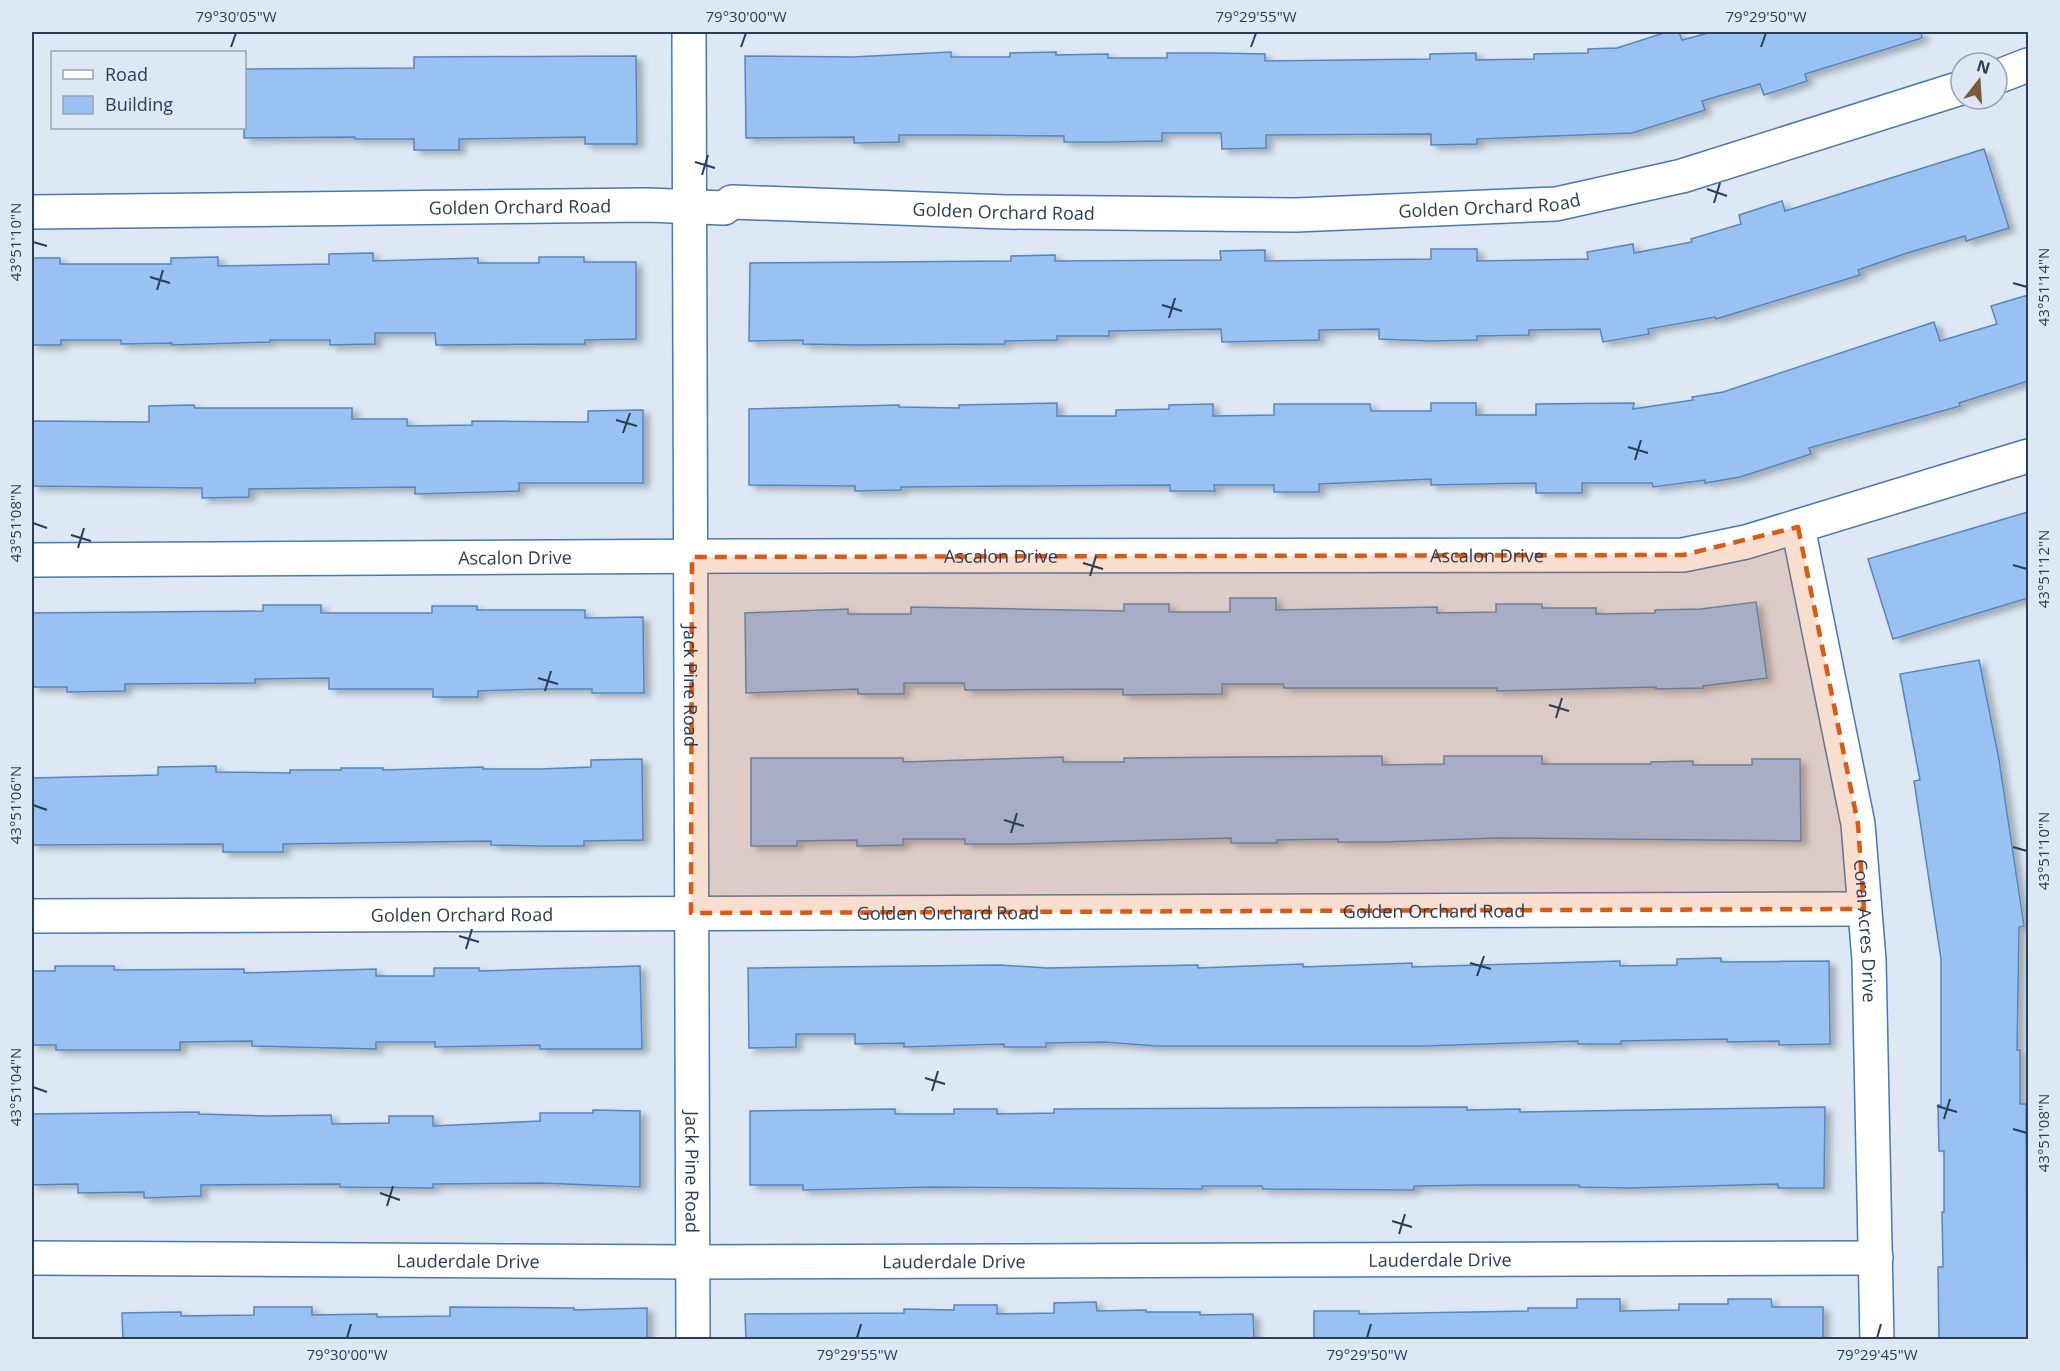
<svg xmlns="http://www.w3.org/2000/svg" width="2060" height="1371" font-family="'Open Sans',sans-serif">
<defs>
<filter id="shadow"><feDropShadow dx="6" dy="4" stdDeviation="3" flood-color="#0004"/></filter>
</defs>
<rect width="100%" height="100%" fill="#dde8f4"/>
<path fill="#99c2f2" stroke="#5586bf" stroke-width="1.5" filter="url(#shadow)" d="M 1667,32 L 1679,32 L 1682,40 L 1712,32 L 1921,32 L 1922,38 L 1805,74 L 1807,81 L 1764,95 L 1760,84 L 1702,101 L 1705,110 L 1632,133 L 1477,139 L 1477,144 L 1431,145 L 1431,134 L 1266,135 L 1266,148 L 1222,149 L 1221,133 L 1162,133 L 1162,141 L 1109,142 L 1064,142 L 1064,136 L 958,135 L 899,135 L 899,142 L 854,143 L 854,137 L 746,138 L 745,56 L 853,57 L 951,52 L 951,57 L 1010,57 L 1010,53 L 1056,52 L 1056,55 L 1108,54 L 1108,58 L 1167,58 L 1167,53 L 1213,53 L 1265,54 L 1265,61 L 1430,59 L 1430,54 L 1476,53 L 1476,60 L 1534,59 L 1534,54 L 1588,53 L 1588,49 L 1617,48 Z
M 636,56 L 637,144 L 585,144 L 585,137 L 459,139 L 459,150 L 414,150 L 414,139 L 355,139 L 355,137 L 244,138 L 244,69 L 414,68 L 414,57 Z
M 1984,149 L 2009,228 L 1966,241 L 1965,236 L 1907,253 L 1858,270 L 1860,275 L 1716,319 L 1715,317 L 1648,329 L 1649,334 L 1603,342 L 1600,329 L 1529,330 L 1529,335 L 1477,336 L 1477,340 L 1431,341 L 1379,339 L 1379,329 L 1319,330 L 1319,340 L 1266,341 L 1222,342 L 1221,329 L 1109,331 L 1109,336 L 1057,336 L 1057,340 L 1005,341 L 1005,344 L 855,345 L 803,344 L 803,340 L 749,341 L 750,263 L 1011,261 L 1011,256 L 1055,255 L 1055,261 L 1221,260 L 1220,251 L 1265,250 L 1265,261 L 1431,259 L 1431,249 L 1477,249 L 1477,261 L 1588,259 L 1587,252 L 1633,244 L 1634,253 L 1692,242 L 1691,239 L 1741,224 L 1739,215 L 1782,201 L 1785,211 Z
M 373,253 L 373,261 L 478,258 L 478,263 L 539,263 L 539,257 L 584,257 L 584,262 L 636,262 L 636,339 L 585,340 L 585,344 L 436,345 L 435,333 L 375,333 L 375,344 L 330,345 L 330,340 L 270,340 L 270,342 L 172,345 L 172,343 L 121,344 L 121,340 L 61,340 L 61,345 L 32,345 L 32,258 L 60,258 L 60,264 L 171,264 L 171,258 L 218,257 L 218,266 L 329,264 L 329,254 Z
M 2028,295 L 2028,381 L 1959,403 L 1960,406 L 1809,448 L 1811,454 L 1740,477 L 1705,483 L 1705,480 L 1653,487 L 1652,483 L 1582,483 L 1582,493 L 1536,493 L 1536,483 L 1431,485 L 1431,479 L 1319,484 L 1319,492 L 1274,492 L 1274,485 L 1214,485 L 1215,491 L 1170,491 L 1170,485 L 901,487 L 901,490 L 855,491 L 855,486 L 749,485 L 749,409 L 899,405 L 899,407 L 959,408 L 959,405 L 1057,403 L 1057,416 L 1116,416 L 1116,410 L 1169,409 L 1169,405 L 1213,404 L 1213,416 L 1274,415 L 1274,404 L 1370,404 L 1371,411 L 1431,411 L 1431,403 L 1476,403 L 1476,415 L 1536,415 L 1536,404 L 1634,403 L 1633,409 L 1693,400 L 1692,397 L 1723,392 L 1934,322 L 1940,341 L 1997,324 L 1991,306 Z
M 194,405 L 195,408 L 352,408 L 352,419 L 407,419 L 407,426 L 472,425 L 472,421 L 588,422 L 588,411 L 643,410 L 643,483 L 519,483 L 519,491 L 415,494 L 415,487 L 249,489 L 249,497 L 202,498 L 202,488 L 32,486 L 32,421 L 149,422 L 149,406 Z
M 2028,512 L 2028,598 L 1893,639 L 1868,559 Z
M 1230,598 L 1276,598 L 1276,610 L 1437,607 L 1437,613 L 1496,612 L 1496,604 L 1542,604 L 1542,608 L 1596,608 L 1596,614 L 1655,613 L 1655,610 L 1701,609 L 1756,602 L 1767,678 L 1703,686 L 1703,688 L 1656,689 L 1656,687 L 1497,691 L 1497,688 L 1284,688 L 1283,684 L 1222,684 L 1222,694 L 1123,695 L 1123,689 L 965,690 L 964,683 L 904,683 L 904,694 L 858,694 L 858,689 L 746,693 L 745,613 L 848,609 L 848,614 L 911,614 L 911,607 L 1124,611 L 1124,604 L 1169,604 L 1169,612 L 1230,612 Z
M 263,605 L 321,605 L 321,613 L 432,613 L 432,606 L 477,606 L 477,610 L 585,610 L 585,618 L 643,617 L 644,693 L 592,693 L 592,689 L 539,689 L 478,691 L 478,697 L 433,697 L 433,689 L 329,689 L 329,678 L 255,679 L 255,683 L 125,684 L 125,691 L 67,692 L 67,687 L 32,687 L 32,613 L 263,611 Z
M 1979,660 L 1999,760 L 2024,926 L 2019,927 L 2017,1050 L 2020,1050 L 2020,1104 L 2026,1104 L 2027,1340 L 1939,1340 L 1938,1267 L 1943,1267 L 1942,1212 L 1944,1212 L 1944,1151 L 1939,1151 L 1938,1105 L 1941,1105 L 1941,959 L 1914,781 L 1920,780 L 1900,674 Z
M 1382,756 L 1382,765 L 1444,764 L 1444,756 L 1542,756 L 1542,764 L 1651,764 L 1651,762 L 1693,761 L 1693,765 L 1752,765 L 1752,759 L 1800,759 L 1801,841 L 1498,838 L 1383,842 L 1338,842 L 1338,839 L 1277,840 L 1277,843 L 1231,843 L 1231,838 L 1017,844 L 965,844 L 965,839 L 903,839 L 903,845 L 857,846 L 857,840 L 797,841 L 797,846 L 751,846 L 751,758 L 903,758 L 903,762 L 1063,757 L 1063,762 L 1124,762 L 1124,758 Z
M 642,759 L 643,840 L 584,841 L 584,846 L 541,846 L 491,845 L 491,841 L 283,844 L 283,852 L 223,852 L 223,844 L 32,845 L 32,778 L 158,775 L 158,767 L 216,766 L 216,772 L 290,773 L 290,770 L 341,770 L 341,768 L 383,768 L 383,770 L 483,767 L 483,769 L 540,769 L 591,767 L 591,760 Z
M 1721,958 L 1721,962 L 1829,961 L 1830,1044 L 1779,1045 L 1779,1041 L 1727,1042 L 1727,1039 L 1621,1041 L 1621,1044 L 1578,1044 L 1578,1041 L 1424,1046 L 1156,1046 L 1104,1042 L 1046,1043 L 1046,1047 L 1004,1047 L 1004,1044 L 904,1047 L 904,1043 L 855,1044 L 855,1034 L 796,1034 L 796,1047 L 749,1048 L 748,968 L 1000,965 L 1047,968 L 1198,965 L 1198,968 L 1303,964 L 1303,967 L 1412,963 L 1412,967 L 1620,961 L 1620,966 L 1677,965 L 1677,959 Z
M 55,966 L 114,966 L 114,970 L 244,969 L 244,973 L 376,969 L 376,976 L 434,976 L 434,968 L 479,968 L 479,971 L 640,966 L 642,1049 L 540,1049 L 540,1045 L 435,1047 L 435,1042 L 376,1042 L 376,1049 L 252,1046 L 252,1041 L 180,1042 L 180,1050 L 56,1050 L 56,1045 L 32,1045 L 32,971 L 55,971 Z
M 1467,1107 L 1467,1110 L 1520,1109 L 1520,1112 L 1825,1107 L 1824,1188 L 1778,1188 L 1778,1184 L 1630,1188 L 1579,1187 L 1579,1185 L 1476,1185 L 1414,1186 L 1414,1190 L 1263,1189 L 1262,1186 L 1202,1186 L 1202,1189 L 932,1187 L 803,1190 L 803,1185 L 750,1185 L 750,1111 L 895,1109 L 895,1114 L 954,1114 L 954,1109 L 997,1109 L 997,1114 L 1054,1113 L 1054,1109 Z
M 593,1110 L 640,1111 L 640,1187 L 541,1183 L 433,1184 L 433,1188 L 340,1187 L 340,1184 L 201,1185 L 201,1196 L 144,1198 L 144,1192 L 78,1193 L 78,1184 L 32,1185 L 32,1114 L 199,1112 L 199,1114 L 266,1116 L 331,1115 L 332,1124 L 389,1123 L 389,1116 L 433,1116 L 433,1126 L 540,1121 L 540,1113 L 593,1113 Z
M 1577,1299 L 1620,1299 L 1620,1311 L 1679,1310 L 1679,1304 L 1728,1304 L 1728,1299 L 1771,1299 L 1772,1307 L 1823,1307 L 1823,1340 L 1314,1340 L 1314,1311 L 1359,1311 L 1359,1314 L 1528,1311 L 1528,1308 L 1577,1308 Z
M 1096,1302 L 1097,1311 L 1146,1310 L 1146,1312 L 1200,1312 L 1200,1315 L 1253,1314 L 1254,1340 L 746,1340 L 745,1314 L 904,1313 L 904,1309 L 954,1310 L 954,1305 L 997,1305 L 997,1314 L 1054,1313 L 1054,1303 Z
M 254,1307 L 312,1307 L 312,1315 L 377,1314 L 377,1317 L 450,1316 L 450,1307 L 574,1308 L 574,1310 L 647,1308 L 647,1340 L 123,1340 L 122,1313 L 181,1312 L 181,1316 L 254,1315 Z"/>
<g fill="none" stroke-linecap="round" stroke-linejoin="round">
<defs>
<g id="minor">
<path id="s1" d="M 689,32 L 693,1340"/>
<path d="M 1997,77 L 2028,65"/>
<path id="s2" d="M 32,212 L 647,205 L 724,208 L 732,202 L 1006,212 L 1296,215 L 1556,204 L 1682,176 L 1961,88"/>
<path id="s3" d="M 1798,527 L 1858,824 L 1869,960 L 1877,1340"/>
<path id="s4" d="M 32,560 L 739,556 L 1683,555 L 1746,542 L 2028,456"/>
<path id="s5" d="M 32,916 L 1864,909"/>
<path id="s6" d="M 32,1258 L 692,1262 L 1876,1258"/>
</g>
</defs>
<use href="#minor" stroke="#4878b1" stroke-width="36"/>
<use href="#minor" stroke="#fff" stroke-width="33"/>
</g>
<path fill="#de5810" fill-opacity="0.2" stroke="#de5810" stroke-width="4.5" stroke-dasharray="12 8" stroke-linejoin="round" d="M 1798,527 L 1858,824 L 1864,909 L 691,913 L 692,557 L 1683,555 Z"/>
<path fill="none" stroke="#283d56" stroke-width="2" d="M 231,47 L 236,33M 741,47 L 746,33M 1251,47 L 1256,33M 1761,47 L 1766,33M 695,162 L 715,168M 702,175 L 708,155M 1707,189 L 1727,196M 1714,203 L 1720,183M 33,242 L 47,246M 150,277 L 170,283M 2013,283 L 2027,287M 157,290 L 163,270M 1162,305 L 1182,311M 1169,318 L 1175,298M 616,420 L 637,426M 623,433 L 630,413M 1628,447 L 1648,453M 1635,460 L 1641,440M 33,523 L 47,528M 71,535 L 91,541M 78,548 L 84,528M 1083,563 L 1103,569M 2013,565 L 2027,569M 1090,576 L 1096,556M 538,678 L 558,684M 545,691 L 551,671M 1549,705 L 1569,711M 1556,718 L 1562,698M 33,805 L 47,810M 1004,820 L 1024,826M 1011,833 L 1017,813M 2013,847 L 2027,851M 459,936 L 479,942M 466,949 L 472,929M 1470,963 L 1491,969M 1477,976 L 1484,956M 925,1078 L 945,1084M 33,1087 L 47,1092M 932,1091 L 938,1071M 1937,1106 L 1957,1112M 1944,1119 L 1950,1099M 2013,1129 L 2027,1133M 380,1193 L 400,1200M 387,1206 L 393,1186M 1392,1221 L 1412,1227M 1399,1234 L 1405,1214M 347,1338 L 351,1324M 857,1338 L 861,1324M 1367,1338 L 1371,1324M 1877,1338 L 1881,1324"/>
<g text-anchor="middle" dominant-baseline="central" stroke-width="4.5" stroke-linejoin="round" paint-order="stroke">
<g font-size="18" fill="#283d56" stroke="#dde8f4">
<text stroke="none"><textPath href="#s2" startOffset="1460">Golden Orchard Road</textPath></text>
<text stroke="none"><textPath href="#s2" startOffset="488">Golden Orchard Road</textPath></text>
<text stroke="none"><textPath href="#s2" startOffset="974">Golden Orchard Road</textPath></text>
<text stroke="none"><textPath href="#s4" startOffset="1455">Ascalon Drive</textPath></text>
<text stroke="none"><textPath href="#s4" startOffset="969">Ascalon Drive</textPath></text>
<text stroke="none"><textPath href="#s4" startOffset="483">Ascalon Drive</textPath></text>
<text stroke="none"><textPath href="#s1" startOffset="654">Jack Pine Road</textPath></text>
<text stroke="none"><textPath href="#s5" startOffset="1402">Golden Orchard Road</textPath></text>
<text stroke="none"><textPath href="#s5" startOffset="916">Golden Orchard Road</textPath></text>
<text stroke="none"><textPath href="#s5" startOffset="430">Golden Orchard Road</textPath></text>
<text stroke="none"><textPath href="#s3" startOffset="410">Coral Acres Drive</textPath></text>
<text stroke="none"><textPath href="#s1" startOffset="1140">Jack Pine Road</textPath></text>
<text stroke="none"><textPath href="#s6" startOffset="1408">Lauderdale Drive</textPath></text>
<text stroke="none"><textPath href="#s6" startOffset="922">Lauderdale Drive</textPath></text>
<text stroke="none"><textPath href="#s6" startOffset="436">Lauderdale Drive</textPath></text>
</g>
</g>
<rect width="2060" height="1371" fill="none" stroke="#dde8f4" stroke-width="66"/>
<rect x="51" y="51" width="195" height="78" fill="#dde8f4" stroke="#95a4b5" stroke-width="1.5"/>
<rect x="63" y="70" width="30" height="9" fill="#ffffff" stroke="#95a4b5" stroke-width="1.5"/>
<text x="105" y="81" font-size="18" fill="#283d56">Road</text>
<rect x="63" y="96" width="30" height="18" fill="#99c2f2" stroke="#95a4b5" stroke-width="1.5"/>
<text x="105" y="111" font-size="18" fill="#283d56">Building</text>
<g transform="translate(1979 81) rotate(17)"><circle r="28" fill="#dde8f4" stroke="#95a4b5" stroke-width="1.5"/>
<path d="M0-4.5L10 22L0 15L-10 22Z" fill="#7a5a30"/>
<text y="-9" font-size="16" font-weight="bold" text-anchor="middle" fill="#283d56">N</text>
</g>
<rect x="33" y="33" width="1994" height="1305" fill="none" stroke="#283d56" stroke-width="2"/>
<g font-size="15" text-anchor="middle" fill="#283d56">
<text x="236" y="22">79°30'05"W</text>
<text x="746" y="22">79°30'00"W</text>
<text x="1256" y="22">79°29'55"W</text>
<text x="1766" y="22">79°29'50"W</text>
<text transform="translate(16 242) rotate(-90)" y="5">43°51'10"N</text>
<text transform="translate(2044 287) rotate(-90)" y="5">43°51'14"N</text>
<text transform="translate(16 523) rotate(-90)" y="5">43°51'08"N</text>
<text transform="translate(2044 569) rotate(-90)" y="5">43°51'12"N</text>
<text transform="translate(16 805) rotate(-90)" y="5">43°51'06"N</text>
<text transform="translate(2044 851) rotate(-90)" y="5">43°51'10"N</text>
<text transform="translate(16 1087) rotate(-90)" y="5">43°51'04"N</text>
<text transform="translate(2044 1133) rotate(-90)" y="5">43°51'08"N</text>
<text x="347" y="1360">79°30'00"W</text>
<text x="857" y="1360">79°29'55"W</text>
<text x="1367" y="1360">79°29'50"W</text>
<text x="1877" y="1360">79°29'45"W</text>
</g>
</svg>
